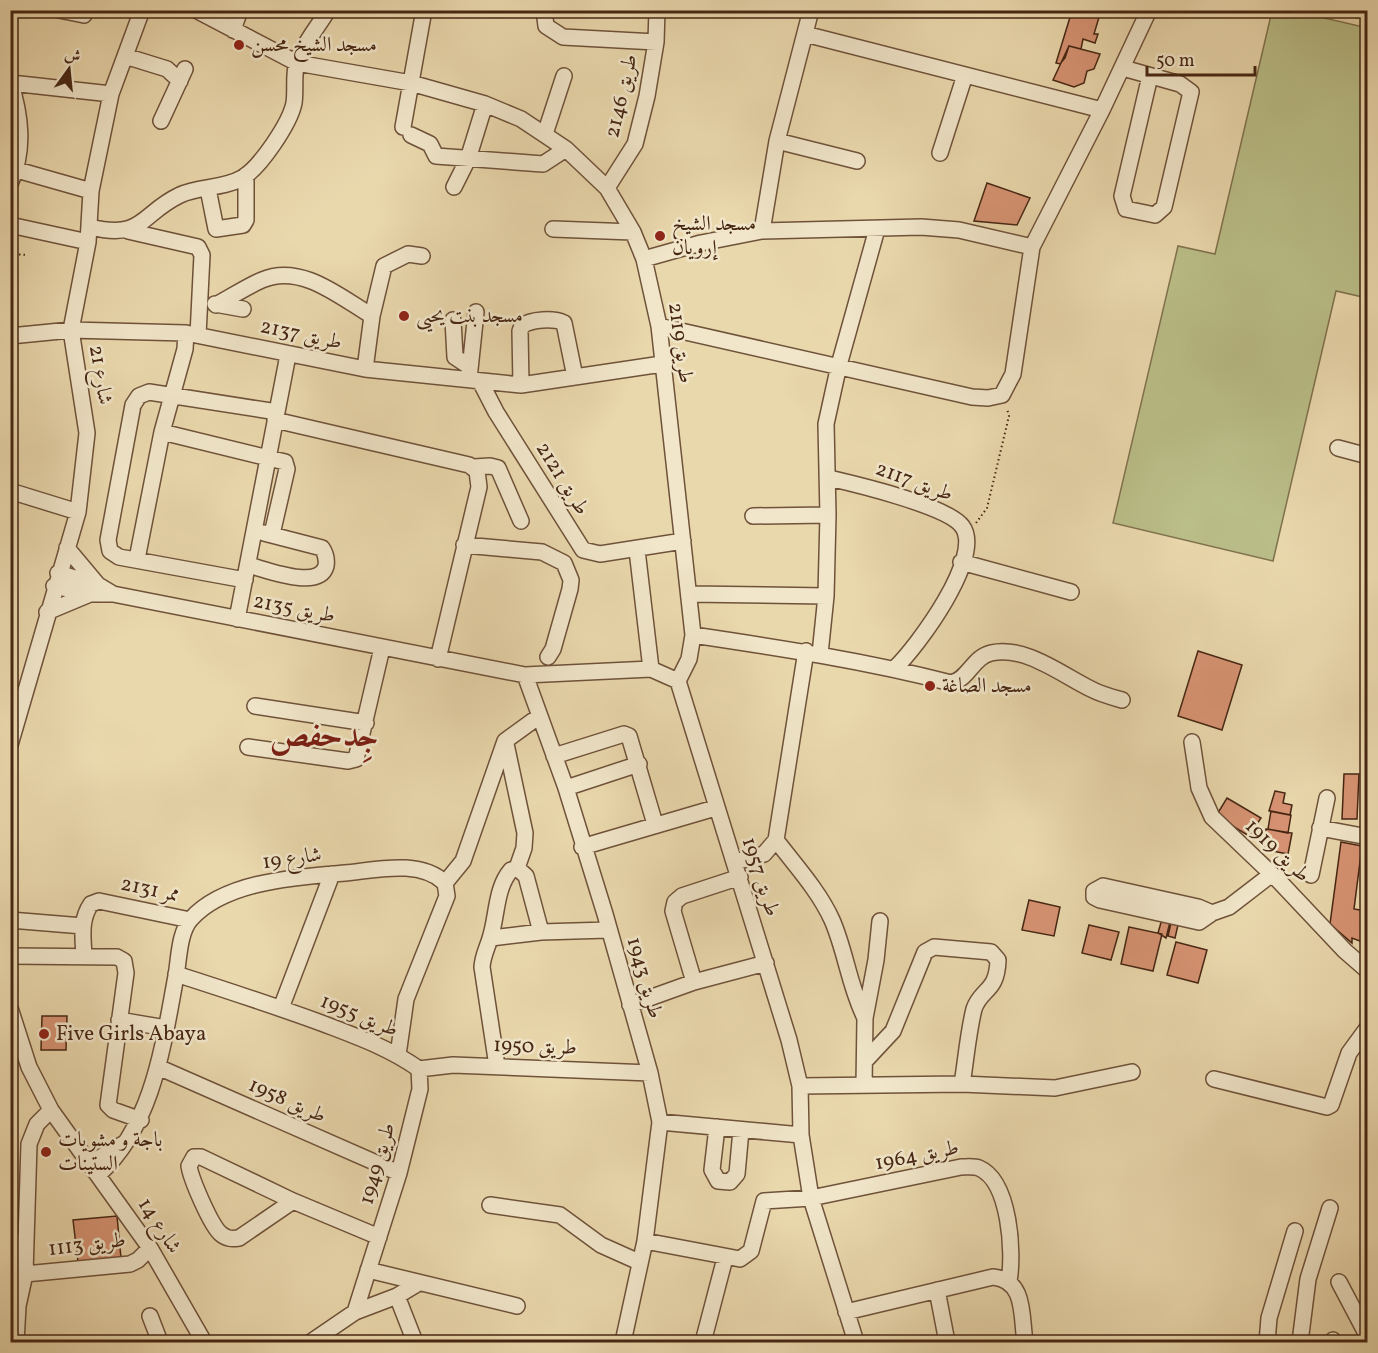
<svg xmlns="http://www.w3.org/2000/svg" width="1378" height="1353" font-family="Vollkorn,Amiri,serif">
<rect width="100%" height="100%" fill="#ead8ad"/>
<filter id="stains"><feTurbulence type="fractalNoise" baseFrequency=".00333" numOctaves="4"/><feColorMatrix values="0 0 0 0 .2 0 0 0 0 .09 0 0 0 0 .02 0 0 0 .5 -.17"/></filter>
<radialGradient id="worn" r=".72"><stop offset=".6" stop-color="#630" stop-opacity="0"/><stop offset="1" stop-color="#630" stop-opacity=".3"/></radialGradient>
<path fill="#babe88" stroke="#80724e" stroke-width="1.5" d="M 1272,11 L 1294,11 L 1368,28 L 1367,298 L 1336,291 L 1273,561 L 1113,523 L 1178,246 L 1215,254 Z"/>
<path fill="#d79373" stroke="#462613" stroke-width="1.5" d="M 1098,10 L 1112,10 L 1110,17 L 1100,14 L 1094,34 L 1098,34 L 1095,43 L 1083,39 L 1081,49 L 1069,46 L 1065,58 L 1060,64 L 1056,63 L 1071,14 L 1083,17 L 1084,13 L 1097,15 Z
M 1329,10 L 1359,10 L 1357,18 Z
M 1069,46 L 1100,54 L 1094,69 L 1087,71 L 1084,83 L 1074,87 L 1053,80 Z
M 987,183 L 1030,198 L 1017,225 L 974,221 Z
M 1198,651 L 1242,665 L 1222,730 L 1178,716 Z
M 1344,774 L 1359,774 L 1357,819 L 1342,819 Z
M 1275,791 L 1285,793 L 1283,803 L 1292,805 L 1290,815 L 1269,811 Z
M 1227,798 L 1261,818 L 1249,836 L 1216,816 Z
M 1271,811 L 1291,815 L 1288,833 L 1268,829 Z
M 1266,829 L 1292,833 L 1288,854 L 1262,849 Z
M 1341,842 L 1362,846 L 1354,909 L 1365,911 L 1365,943 L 1352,938 L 1352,943 L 1330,924 Z
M 1029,900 L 1060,907 L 1054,936 L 1022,930 Z
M 1368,900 L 1368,958 L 1364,955 Z
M 1162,919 L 1170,922 L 1166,938 L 1158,933 Z
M 1171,923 L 1178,925 L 1175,938 L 1168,936 Z
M 1089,925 L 1119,932 L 1111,960 L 1082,953 Z
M 1129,927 L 1162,934 L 1153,971 L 1121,964 Z
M 1176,942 L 1207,950 L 1198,983 L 1167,975 Z
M 42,1016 L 67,1016 L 66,1050 L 41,1050 Z
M 117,1216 L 121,1258 L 78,1262 L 73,1220 Z"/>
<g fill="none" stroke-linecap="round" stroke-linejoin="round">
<defs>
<path id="minor" d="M 59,10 L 84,15
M 196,10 L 297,63 L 411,83 L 485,104 L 521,119 L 566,149 L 607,188 L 633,232 L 644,259 L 659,326 L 693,635 L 689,659 L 678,681
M 544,10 L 546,26 L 563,37 L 656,42 L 647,96 L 635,144 L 607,188
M 233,30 L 240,10
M 805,34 L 1102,110
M 656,42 L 657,10
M 125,56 L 167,69 L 180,81
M 1123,68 L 1180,84 L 1191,92 L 1164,207 L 1155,215 L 1126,209 L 1122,196 L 1150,76
M 10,81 C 21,116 25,150 10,184
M 11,83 L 111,94
M 161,121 L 185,69
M 403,127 L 424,10
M 545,134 L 564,76
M 411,135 L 430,144 L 436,156 L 543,164 L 566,149
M 777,141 L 857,161
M 940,153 L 965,75
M 10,168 L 91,191
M 454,187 L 468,159 L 485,104
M 208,189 L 216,229 L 243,225 L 246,220 L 246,175
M 10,225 L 88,242
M 90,227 C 144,240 140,214 180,195 C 199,186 223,189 242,178 C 260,168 290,123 294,103 C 296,90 293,74 297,62 C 303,44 318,27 328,10
M 553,229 L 633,232
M 128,231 L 198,247 L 202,255 L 198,335
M 762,231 L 777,141 L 811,10
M 644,259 L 701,243 L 762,231 L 921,227 L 959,230 L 1032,247
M 215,304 L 243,309
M 216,305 C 231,297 246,287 262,280 C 301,263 340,297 372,316
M 453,320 L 455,357 L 470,367
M 659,326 L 972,397 L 988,398 L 1002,395 L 1013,374 L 1032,247 L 1102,110 L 1149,10
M 10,336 L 71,330 L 186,333 L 365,369 L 521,385 L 662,364
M 365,369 L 372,316 L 384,266 L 408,254 L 422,256
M 469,379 L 476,312
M 480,381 L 496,412 L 583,550 L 600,554 L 683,541
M 521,385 L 520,331 L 522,326 C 531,319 554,318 564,323 L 575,377
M 275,420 L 469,465 L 477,471 L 479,487 L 438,659
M 162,432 L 285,462 L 287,469 L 272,534
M 1338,448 L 1368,456
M 474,467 L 490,466 L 498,468 L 521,521
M 829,478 C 855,484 947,506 962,526 C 985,556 917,647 895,668
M 10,491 L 78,512
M 753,516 L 828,515
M 464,545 L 542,552 L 564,563 L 571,580 L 570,589 L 553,649 L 548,657
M 67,548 L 98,585
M 637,550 L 651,669
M 137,559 L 162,432 L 185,349 L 186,333
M 961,562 L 1071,592
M 248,565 C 265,569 319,591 326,566 C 327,560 326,554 322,548 L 264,533
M 58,573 L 98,585 L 113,594 L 525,675 L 651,669 L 678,681
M 245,580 L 119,557 L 110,551 L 108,540 L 133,405 L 139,396 L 149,392 L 277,412
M 54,586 L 90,594 L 113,594
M 689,594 L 826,596
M 47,612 L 90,594
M 237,619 L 288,355
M 693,635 C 780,648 866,661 951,683 C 968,680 973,657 991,653 C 1025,645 1062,675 1091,689 C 1100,694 1111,697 1122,700
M 820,654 L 826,596 L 828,515 L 826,424 L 839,365 L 877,229
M 525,675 L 566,788 L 605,914 L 650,1073 L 660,1122 L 645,1241 L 623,1342
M 678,681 L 789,1040 L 800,1086 L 801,1135 L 811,1198 L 856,1342
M 255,706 L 366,723
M 1192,742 L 1199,788 L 1212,817 L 1278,880 L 1345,951 L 1368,971
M 506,744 L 525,833 L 524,848 L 517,868
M 10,745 L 78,512 L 87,433 L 71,330 L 88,242 L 91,191 L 111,94 L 142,10
M 248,747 L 348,761 L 356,759 L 382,648
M 554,756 L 624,734 L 629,736 L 655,824
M 566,788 L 639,764
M 1320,828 L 1368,837
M 776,840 C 795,865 819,891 832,920 C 846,952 849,986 865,1018
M 582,847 L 715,808
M 735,862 L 764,854 L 776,840 L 806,651
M 1311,875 L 1327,798
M 445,883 L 463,861 L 505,741 L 538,717
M 1212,913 L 1199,922 L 1100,900 L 1094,897 L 1094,891 L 1103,886 L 1198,907 L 1212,913 L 1229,907 L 1272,874
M 10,920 L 83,926
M 491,938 L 541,932 L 608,930
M 10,956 L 117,957 L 124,961 L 126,973 L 108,1105 L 113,1110 L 141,1120
M 84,956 C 83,937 80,920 91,904 L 99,901 L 190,920
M 176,974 C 226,990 275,1006 324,1024 C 358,1037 389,1048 419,1069
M 694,982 L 673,911 L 675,902 L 682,896 L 740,877
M 630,1005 L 694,982 L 766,963
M 10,1008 L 29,1067 L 51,1110 L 150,1248 L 204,1342
M 281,1008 L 332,874
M 119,1020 L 166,1028
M 398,1055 L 406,999 L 447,896 L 445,883
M 865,1061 L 893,1031 L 925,952 L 934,947 L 991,952 L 998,960 C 997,993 981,988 974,1009 C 968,1033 966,1060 962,1084
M 497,1066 L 482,967 C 483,954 488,947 491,935 C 497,915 496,887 511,870 L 517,868 L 526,876 L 541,932
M 158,1067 L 399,1173
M 419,1069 L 453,1065 L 650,1073
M 1214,1079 L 1327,1107 L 1331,1105 L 1349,1053 L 1368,1027
M 864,1085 L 865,1018 L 876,960 L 880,921
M 800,1086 L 962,1084 L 1055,1088 L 1132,1072
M 660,1122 L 801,1135
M 717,1127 L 712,1170 L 718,1181 L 730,1182 L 737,1174 L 741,1130
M 91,1163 L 123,1144
M 99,1174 C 153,1125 163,1046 176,976 C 179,959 179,932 191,919 C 225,881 297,877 345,873 C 376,870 420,859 445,883
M 293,1201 L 239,1238 C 232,1239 227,1239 221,1234 C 211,1226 191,1179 189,1166 L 194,1157 L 201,1157 L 293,1201 L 379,1237
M 490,1205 L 560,1215 L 601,1245 L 639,1262
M 10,1236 L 25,1259
M 645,1241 L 740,1259 L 751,1251 L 764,1201 L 811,1198 L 961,1167 C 967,1167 974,1166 979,1168 C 1010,1181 1014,1253 1009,1281
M 368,1270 L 517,1306
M 25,1274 L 130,1264 L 138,1260 L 150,1248
M 1339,1282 L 1368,1337
M 937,1290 L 947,1342
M 397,1296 L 415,1342
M 355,1312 L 397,1296 L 417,1284
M 846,1312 L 993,1277 C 1026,1280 1021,1316 1025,1342
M 150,1316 L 160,1342
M 1333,1340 L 1333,1342
M 16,1342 L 18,1306 L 25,1274 L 29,1144 L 37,1124 L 51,1110
M 311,1342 L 355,1312 L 399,1173 L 420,1089 L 419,1069
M 703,1342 L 725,1258
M 1267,1342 L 1269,1318 L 1295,1231
M 1300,1342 L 1308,1279 L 1330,1208"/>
</defs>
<use href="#minor" stroke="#6f523a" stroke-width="18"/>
<path stroke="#462613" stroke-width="2" stroke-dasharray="1.5 3" stroke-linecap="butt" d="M 10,254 L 28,255
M 976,523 L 987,508 L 1009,416 L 1007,409"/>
<use href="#minor" stroke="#f1e6ca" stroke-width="15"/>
</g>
<g fill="#8f2418" stroke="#f1e6ca" stroke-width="2">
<circle cx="239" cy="45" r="6"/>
<circle cx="660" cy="236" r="6"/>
<circle cx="404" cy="316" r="6"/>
<circle cx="930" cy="686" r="6"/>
<circle cx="44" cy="1034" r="6"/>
<circle cx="46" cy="1152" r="6"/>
</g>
<g text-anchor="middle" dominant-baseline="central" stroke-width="5" stroke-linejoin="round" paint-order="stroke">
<g font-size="21" fill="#462613" stroke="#f1e6ca" text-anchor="start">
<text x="251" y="45">مسجد الشيخ محسن</text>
<text x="672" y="224">مسجد الشيخ<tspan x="672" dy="24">إرويان</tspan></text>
<text x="416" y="316">مسجد بنت يحيى</text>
<text x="942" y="686">مسجد الصاغة</text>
<text x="56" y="1034">Five Girls Abaya</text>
<text x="58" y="1140">باجة و مشويات<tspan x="58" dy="24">الستينات</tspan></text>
</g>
<g font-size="21" fill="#462613" stroke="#f1e6ca">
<text transform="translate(622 96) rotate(-77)">طريق 2146</text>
<text transform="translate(301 335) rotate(12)">طريق 2137</text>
<text transform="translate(680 343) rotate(82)">طريق 2119</text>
<text transform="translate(100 375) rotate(81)">شارع 21</text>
<text transform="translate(562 479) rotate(58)">طريق 2121</text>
<text transform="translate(914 482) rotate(20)">طريق 2117</text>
<text transform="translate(294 609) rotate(11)">طريق 2135</text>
<text transform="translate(1277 851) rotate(44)">طريق 1919</text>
<text transform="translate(292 859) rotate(-8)">شارع 19</text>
<text transform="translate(760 877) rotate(72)">طريق 1957</text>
<text transform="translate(150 890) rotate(12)">ممر 2131</text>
<text transform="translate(644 978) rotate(74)">طريق 1943</text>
<text transform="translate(359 1016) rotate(22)">طريق 1955</text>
<text transform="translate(535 1047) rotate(2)">طريق 1950</text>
<text transform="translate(287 1101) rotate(24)">طريق 1958</text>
<text transform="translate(917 1156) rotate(-11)">طريق 1964</text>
<text transform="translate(378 1164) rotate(-74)">طريق 1949</text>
<text transform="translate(159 1226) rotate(57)">شارع 14</text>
<text transform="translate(87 1245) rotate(-7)">طريق 1113</text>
</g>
<g font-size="33" font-weight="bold" fill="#7a1f14" stroke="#f1e6ca">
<text x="324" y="738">جِدحفص</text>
</g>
</g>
<rect width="1378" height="1353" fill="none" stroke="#ead8ad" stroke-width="36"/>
<rect x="12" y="12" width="1354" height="1329" fill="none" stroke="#462613" stroke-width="3"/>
<rect x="18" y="18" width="1342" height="1317" fill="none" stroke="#462613" stroke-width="1.5"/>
<g transform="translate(69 69) rotate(15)" stroke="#f1e6ca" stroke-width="4.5" paint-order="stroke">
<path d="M0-4.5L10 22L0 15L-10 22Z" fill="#462613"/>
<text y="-9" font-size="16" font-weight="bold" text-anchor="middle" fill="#462613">ش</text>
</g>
<path d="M1147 66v9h108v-9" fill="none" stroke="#462613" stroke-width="3"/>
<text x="1156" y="66" font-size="18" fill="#462613" stroke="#f1e6ca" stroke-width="4.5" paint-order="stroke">50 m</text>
<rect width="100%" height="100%" filter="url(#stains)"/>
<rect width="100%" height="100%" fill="url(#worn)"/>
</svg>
